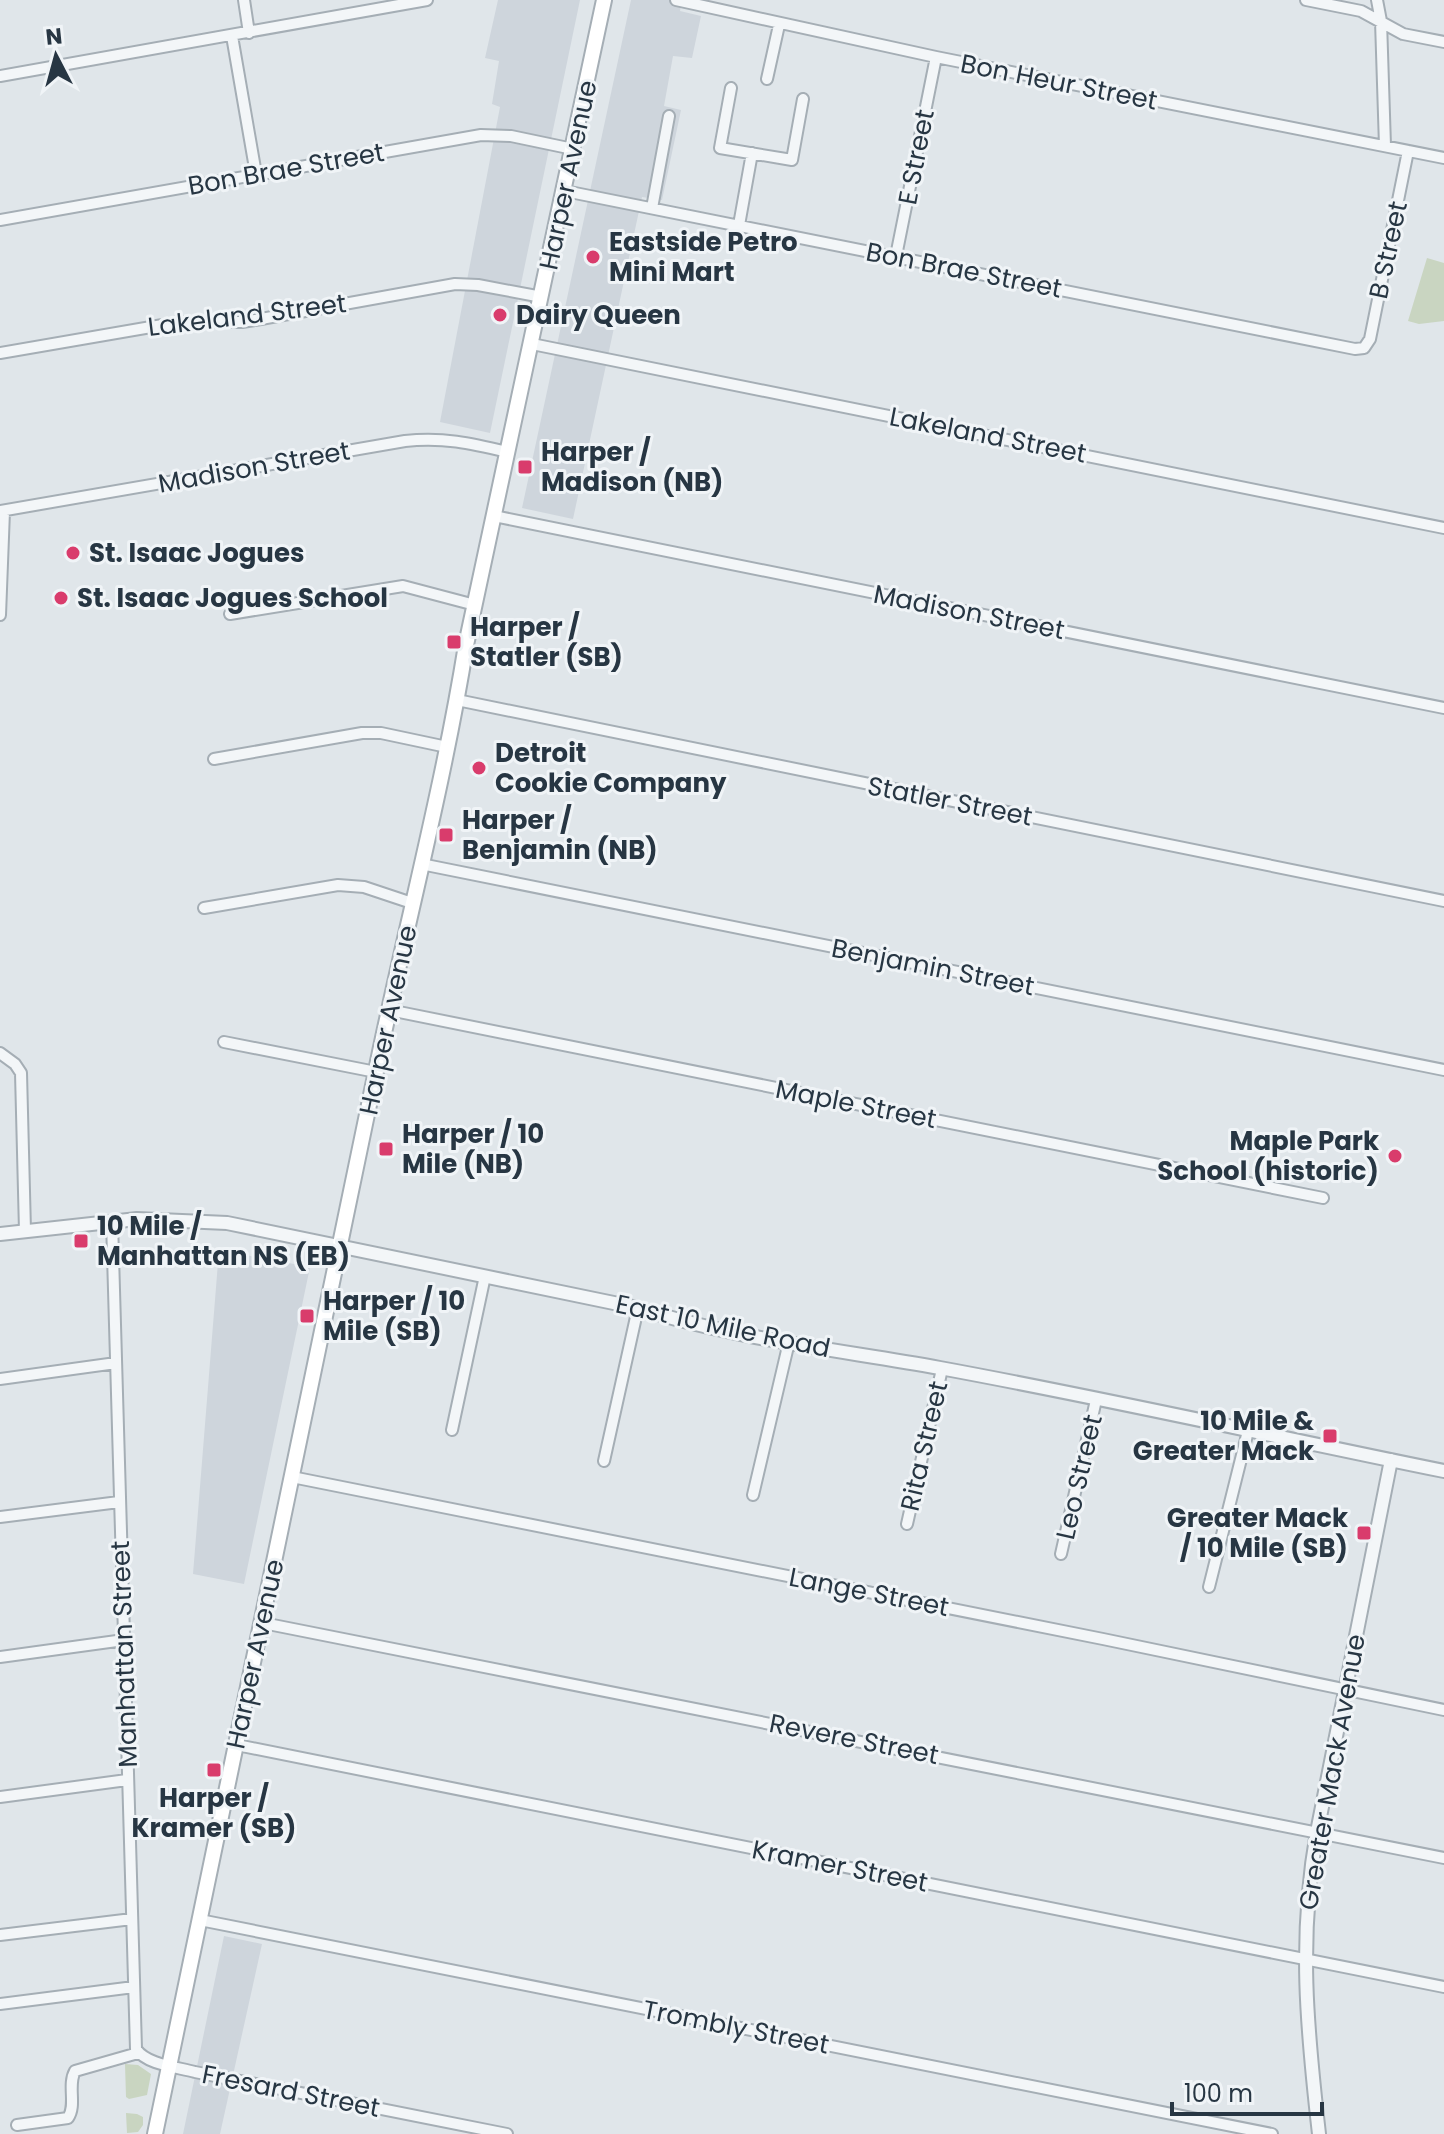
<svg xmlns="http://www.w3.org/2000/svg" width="1444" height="2134" font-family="Poppins,sans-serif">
<rect width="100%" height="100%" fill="#e0e6ea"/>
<path fill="#ced5dc" d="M 498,0 L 580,0 L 490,433 L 440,422 L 500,107 L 492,104 L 499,61 L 485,58 Z
M 631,0 L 682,0 L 680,11 L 701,16 L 692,58 L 673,56 L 664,106 L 681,110 L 662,200 L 642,197 L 573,519 L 522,508 Z
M 219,1250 L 310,1267 L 244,1584 L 193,1574 Z
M 224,1936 L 262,1944 L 220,2134 L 183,2134 Z"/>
<path fill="#c9d5c1" d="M 1427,258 L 1444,263 L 1444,321 L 1419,324 L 1408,321 Z
M 125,2064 L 138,2065 L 151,2074 L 147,2095 L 129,2099 L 126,2097 Z
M 126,2113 L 137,2114 L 143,2117 L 143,2125 L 138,2132 L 127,2133 Z"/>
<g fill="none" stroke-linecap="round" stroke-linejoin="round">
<defs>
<path id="minor" d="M 244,0 L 249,33
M 676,0 L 936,57 L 1444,158
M 1306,0 L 1361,11 L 1403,34 L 1444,42
M 1377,0 L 1381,21 L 1385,146
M 232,36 L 256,174
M 0,76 L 427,0
M 767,79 L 779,25
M 731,88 L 720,148 L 792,160 L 803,99
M 565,191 L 1355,349 L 1364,348 L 1370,339 L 1408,151
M 652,208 L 669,116
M 0,220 L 481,135 L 511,136 L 573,149
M 739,225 L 752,153
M 896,256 L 936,57
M 532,344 L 1444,528
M 0,353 L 180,322 L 242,322 L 261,319 L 455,284 L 478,285 L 542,297
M 0,511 L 405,441 C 443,437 470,443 507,452
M 494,516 L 1444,708
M 230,614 L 403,586 L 475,605
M 0,615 L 4,511
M 457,700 L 1444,901
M 214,759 L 362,733 L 381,733 L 447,747
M 421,864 L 1444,1070
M 204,908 L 338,885 L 364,887 L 412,903
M 389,1010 L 1323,1198
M 224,1042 L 376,1072
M 0,1053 L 15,1064 L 21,1073 L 25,1231
M 112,1221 L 136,2049 C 147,2065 177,2067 195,2072 L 507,2134
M 0,1379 L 116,1363
M 452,1430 L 485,1276
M 604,1461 L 638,1308
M 292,1477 L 1103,1639 L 1444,1710
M 753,1495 L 789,1342
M 0,1517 L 119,1502
M 907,1524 L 942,1369
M 1061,1554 L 1096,1400
M 1209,1587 L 1248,1431
M 263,1623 L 1444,1858
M 0,1657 L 124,1640
M 237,1745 L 1444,1987
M 0,1797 L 127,1780
M 200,1920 L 1272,2134
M 0,1935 L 132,1919
M 0,2004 L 134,1987
M 17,2125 L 68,2118 C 77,2105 67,2085 75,2071 L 138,2053"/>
<path id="tertiary" d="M 0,1234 L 137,1219 L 227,1223 L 638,1308 C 735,1339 840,1350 940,1368 C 1109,1399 1276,1437 1444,1471
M 1319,2134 C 1307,2029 1298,1938 1317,1832 L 1391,1460"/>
<path id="secondary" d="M 155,2134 C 227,1779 304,1426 376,1071 C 405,929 443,788 466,645 L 604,0"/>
</defs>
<use href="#minor" stroke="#a5aeb5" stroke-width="14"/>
<use href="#tertiary" stroke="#a5aeb5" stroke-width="16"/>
<use href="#secondary" stroke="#a5aeb5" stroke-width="18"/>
<use href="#minor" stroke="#f3f6f8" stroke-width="10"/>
<use href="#tertiary" stroke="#f3f6f8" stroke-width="12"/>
<use href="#secondary" stroke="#fff" stroke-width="14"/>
</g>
<g fill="#d93c6c" stroke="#f0f4f7" stroke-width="3">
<circle cx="593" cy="257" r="8"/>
<circle cx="500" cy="315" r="8"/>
<rect x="517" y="459" width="16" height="16" rx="4"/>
<circle cx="73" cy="553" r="8"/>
<circle cx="61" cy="598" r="8"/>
<rect x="446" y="634" width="16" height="16" rx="4"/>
<circle cx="479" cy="768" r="8"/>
<rect x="438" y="827" width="16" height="16" rx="4"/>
<rect x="378" y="1141" width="16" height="16" rx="4"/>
<circle cx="1395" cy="1156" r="8"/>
<rect x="73" y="1233" width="16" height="16" rx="4"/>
<rect x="299" y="1308" width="16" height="16" rx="4"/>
<rect x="1322" y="1428" width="16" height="16" rx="4"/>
<rect x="1356" y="1525" width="16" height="16" rx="4"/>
<rect x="206" y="1762" width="16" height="16" rx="4"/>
</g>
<g text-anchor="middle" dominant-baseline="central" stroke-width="6" stroke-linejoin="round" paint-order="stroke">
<g font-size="26" fill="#273643" stroke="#f0f4f7">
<text transform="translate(1059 82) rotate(11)">Bon Heur Street</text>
<text transform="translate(916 157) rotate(-79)">E Street</text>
<text transform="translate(286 169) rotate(-10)">Bon Brae Street</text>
<text transform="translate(568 175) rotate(-78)">Harper Avenue</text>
<text transform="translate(1388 250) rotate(-78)">B Street</text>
<text transform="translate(964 270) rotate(11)">Bon Brae Street</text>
<text transform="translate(247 315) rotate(-7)">Lakeland Street</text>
<text transform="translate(988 435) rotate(11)">Lakeland Street</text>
<text transform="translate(254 467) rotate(-10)">Madison Street</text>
<text transform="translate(969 612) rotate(11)">Madison Street</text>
<text transform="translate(950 801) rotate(11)">Statler Street</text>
<text transform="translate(933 967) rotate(11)">Benjamin Street</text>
<text transform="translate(388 1020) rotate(-78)">Harper Avenue</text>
<text transform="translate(856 1104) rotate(11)">Maple Street</text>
<text transform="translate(723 1326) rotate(12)">East 10 Mile Road</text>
<text transform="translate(924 1446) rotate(-77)">Rita Street</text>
<text transform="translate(1079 1477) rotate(-77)">Leo Street</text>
<text transform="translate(869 1592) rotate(11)">Lange Street</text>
<text transform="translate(124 1654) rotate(-92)">Manhattan Street</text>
<text transform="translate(255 1654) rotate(-78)">Harper Avenue</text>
<text transform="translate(854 1739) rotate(11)">Revere Street</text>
<text transform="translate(1332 1772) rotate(-80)">Greater Mack Avenue</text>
<text transform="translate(840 1866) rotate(11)">Kramer Street</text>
<text transform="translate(736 2027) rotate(11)">Trombly Street</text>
<text transform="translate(291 2091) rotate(11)">Fresard Street</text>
</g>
<g font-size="26" font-weight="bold" fill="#273643" stroke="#f0f4f7" text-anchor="start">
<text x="609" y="242">Eastside Petro<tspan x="609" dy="30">Mini Mart</tspan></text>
<text x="516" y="315">Dairy Queen</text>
<text x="541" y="452">Harper /<tspan x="541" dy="30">Madison (NB)</tspan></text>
<text x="89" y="553">St. Isaac Jogues</text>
<text x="77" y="598">St. Isaac Jogues School</text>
<text x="470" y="627">Harper /<tspan x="470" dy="30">Statler (SB)</tspan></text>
<text x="495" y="753">Detroit<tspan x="495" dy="30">Cookie Company</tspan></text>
<text x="462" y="820">Harper /<tspan x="462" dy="30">Benjamin (NB)</tspan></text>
<text x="402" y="1134">Harper / 10<tspan x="402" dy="30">Mile (NB)</tspan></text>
<text x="1379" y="1141" text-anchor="end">Maple Park<tspan x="1379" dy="30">School (historic)</tspan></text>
<text x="97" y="1226">10 Mile /<tspan x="97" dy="30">Manhattan NS (EB)</tspan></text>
<text x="323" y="1301">Harper / 10<tspan x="323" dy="30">Mile (SB)</tspan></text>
<text x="1314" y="1421" text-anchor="end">10 Mile &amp;<tspan x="1314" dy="30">Greater Mack</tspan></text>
<text x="1348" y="1518" text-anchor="end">Greater Mack<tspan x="1348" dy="30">/ 10 Mile (SB)</tspan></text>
<text x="214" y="1798" text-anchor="middle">Harper /<tspan x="214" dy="30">Kramer (SB)</tspan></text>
</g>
</g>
<g transform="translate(56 56) rotate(354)" stroke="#f0f4f7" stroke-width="6" paint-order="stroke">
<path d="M0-6L14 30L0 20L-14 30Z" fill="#273643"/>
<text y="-12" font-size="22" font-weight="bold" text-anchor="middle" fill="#273643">N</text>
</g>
<path d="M1172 2102v12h150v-12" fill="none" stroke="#273643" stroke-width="4"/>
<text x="1184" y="2102" font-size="24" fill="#273643" stroke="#f0f4f7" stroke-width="6" paint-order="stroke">100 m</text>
</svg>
